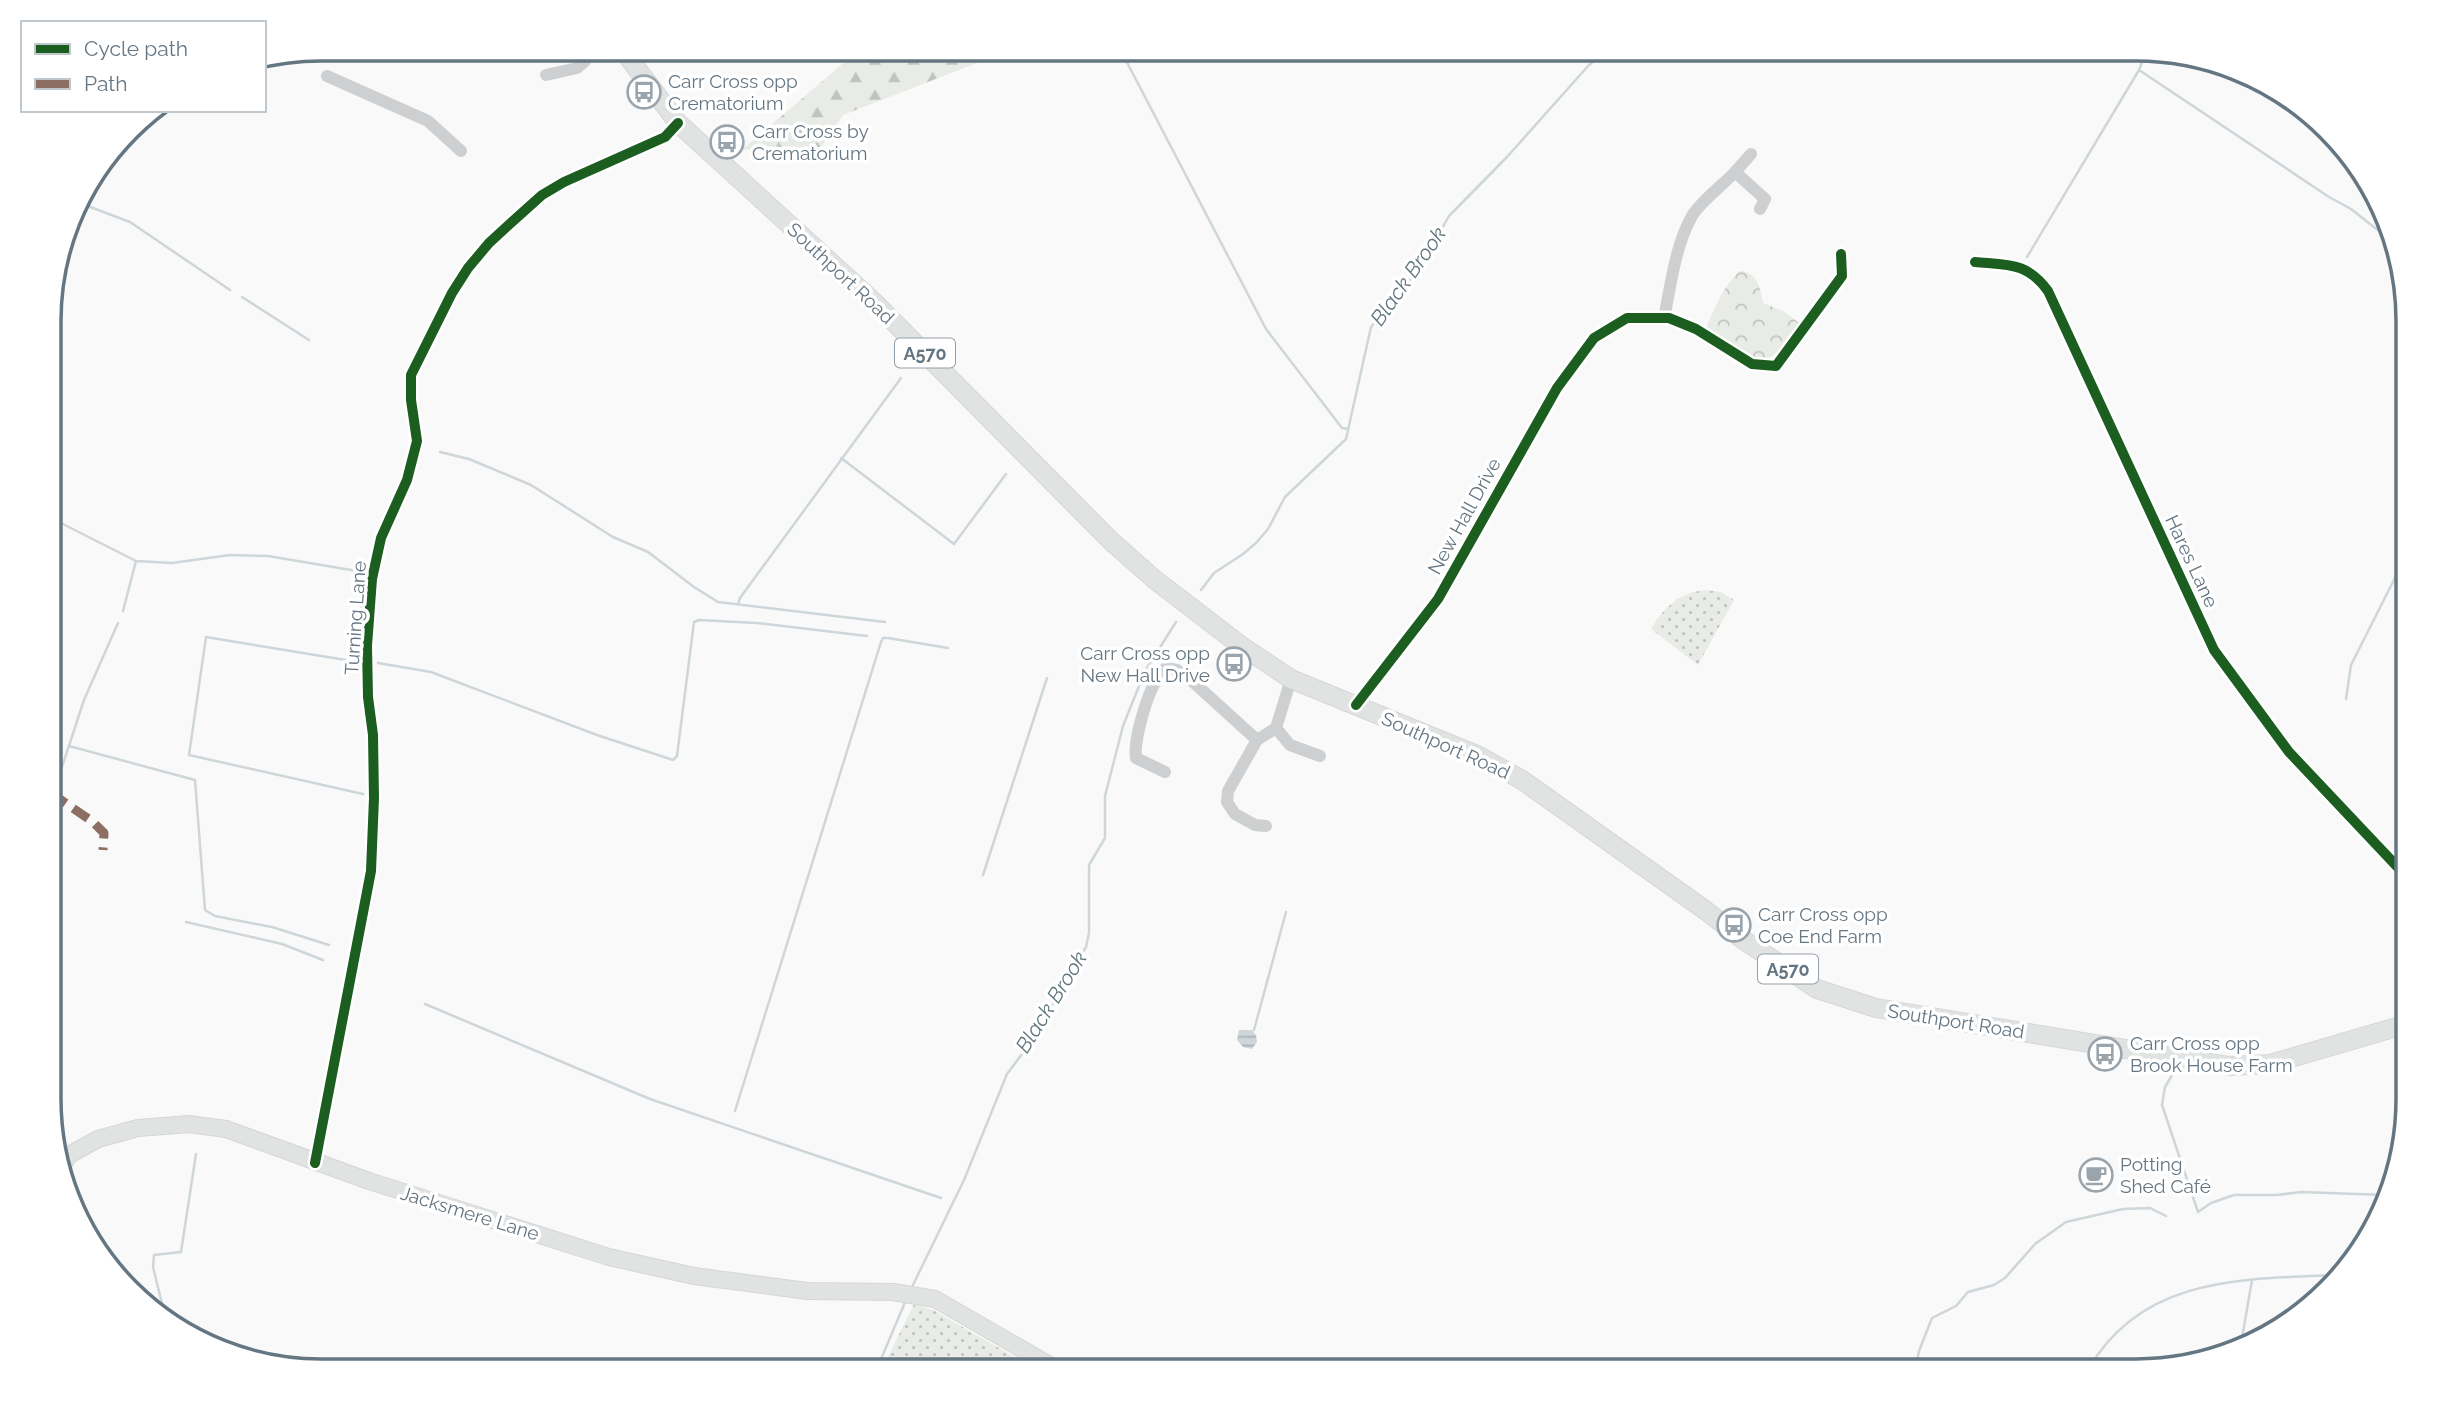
<svg xmlns="http://www.w3.org/2000/svg" width="2457" height="1420" font-family="Raleway,sans-serif">
<defs>
<pattern id="grass-dots" width="8" height="8" patternUnits="userSpaceOnUse" patternTransform="scale(1.75)"><rect width="8" height="8" fill="#e8ebe6"/><path d="M2 2h.1M6 6h.1" fill="none" stroke="#c0c3c0" stroke-width="1.8" stroke-linecap="round"/></pattern>
<pattern id="forest-firs" width="22" height="20" patternUnits="userSpaceOnUse" patternTransform="scale(1.75)"><rect width="22" height="20" fill="#e8ebe6"/><path d="M5 1l3.5 6h-7zM16 11l3.5 6h-7z" fill="#c0c3c0"/></pattern>
<pattern id="park-crowns" width="20" height="18" patternUnits="userSpaceOnUse" patternTransform="scale(1.75)"><rect width="20" height="18" fill="#e8ebe6"/><path d="M2 6a3 3 0 1 1 6 0M12 15a3 3 0 1 1 6 0" fill="none" stroke="#c0c3c0"/></pattern>
<pattern id="water-rules" width="6" height="5" patternUnits="userSpaceOnUse" patternTransform="scale(1.75)"><rect width="6" height="5" fill="#ced6d9"/><path d="M0 2.5h6" fill="none" stroke="#abb2b5"/></pattern>
</defs>
<rect width="100%" height="100%" fill="#f9f9f9"/>
<path fill="url(#grass-dots)" d="M 1705,590 L 1721,592 L 1734,600 L 1698,665 L 1651,629 C 1665,607 1678,593 1705,590 Z
M 914,1304 L 933,1310 L 1039,1371 L 881,1371 Z"/>
<path fill="url(#forest-firs)" d="M 860,49 L 1013,49 L 843,115 L 816,155 L 743,149 Z"/>
<path fill="url(#park-crowns)" d="M 1740,271 C 1759,273 1760,288 1763,303 L 1783,311 L 1802,325 C 1760,379 1756,363 1705,330 C 1715,309 1722,287 1740,271 Z"/>
<path fill="url(#water-rules)" d="M 1239,1030 L 1252,1030 L 1256,1035 L 1257,1042 L 1252,1049 L 1243,1047 L 1237,1040 Z"/>
<g fill="none" stroke-linecap="round" stroke-linejoin="round">
<path stroke="#ced6d9" stroke-width="2.5" d="M 1120,49 L 1266,329 L 1342,428 L 1348,429
M 2139,70 L 2329,197 L 2351,209 L 2388,238
M 77,202 L 130,222 L 230,290
M 2027,257 L 2139,70 L 2147,50
M 242,297 L 309,340
M 440,452 L 469,459 L 531,485 L 613,537 L 648,552 L 694,587 L 718,602 L 885,622
M 841,458 L 954,544 L 1006,474
M 51,518 L 136,561 L 172,563 L 230,555 L 268,556 L 363,572 L 359,652
M 1201,590 L 1214,573 L 1243,554 L 1256,543 L 1268,529 L 1285,497 L 1346,439 L 1371,327 L 1401,293 L 1422,263 L 1449,216 L 1507,157 L 1589,65 L 1609,49
M 738,604 L 740,598 L 901,378
M 123,611 L 136,561
M 358,662 L 206,637 L 189,755 L 363,794
M 378,663 L 431,672 L 597,735 L 673,760 L 677,756 L 694,622 L 699,620 L 757,623 L 867,636
M 2346,699 L 2351,665 L 2407,554
M 69,746 L 195,780 L 205,910 L 215,916 L 272,927 L 329,945
M 51,777 L 55,779 L 61,770 L 84,700 L 118,623
M 983,875 L 1047,678
M 186,922 L 282,944 L 323,960
M 425,1004 L 650,1099 L 941,1198
M 1254,1030 L 1286,912
M 2177,1067 L 2165,1087 L 2162,1105 L 2198,1212 L 2211,1203 L 2234,1195 L 2277,1195 L 2301,1192 L 2384,1195
M 735,1111 L 881,642 L 883,638 L 888,638 L 948,648
M 57,1150 L 58,1148
M 912,1287 L 964,1180 L 1007,1074 L 1028,1046 L 1086,947 L 1089,933 L 1089,865 L 1105,838 L 1105,796 L 1123,726 L 1145,671 L 1176,622
M 165,1316 L 153,1267 L 154,1255 L 181,1252 L 196,1154
M 2241,1344 L 2252,1280
M 2088,1370 C 2142,1275 2245,1279 2341,1275
M 876,1371 L 906,1300
M 1915,1371 L 1919,1351 L 1932,1318 L 1956,1306 L 1968,1292 L 1994,1285 L 2005,1278 L 2035,1244 L 2066,1222 L 2123,1209 L 2150,1208 L 2166,1216"/>
<defs>
<path id="major" d="M 63,1165 L 69,1155 L 98,1139 L 138,1128 L 189,1124 L 226,1129 L 369,1181 L 609,1257 L 694,1276 L 807,1291 L 893,1292 L 935,1299 L 1060,1371"/>
<path id="highway" d="M 622,49 L 678,123 L 875,303 L 1111,541 L 1154,579 L 1240,645 L 1291,679 L 1477,755 L 1522,780 L 1705,910 L 1742,939 L 1817,989 L 1876,1008 L 2229,1066 L 2270,1064 L 2407,1024"/>
</defs>
<use href="#major" stroke="#d5d6d7" stroke-width="18"/>
<use href="#highway" stroke="#d5d6d6" stroke-width="20"/>
<path stroke="#cecfd0" stroke-width="12" d="M 546,75 L 577,68 L 585,61 L 582,49
M 327,76 L 428,121 L 461,151
M 1735,172 L 1751,154
M 1975,262 C 2008,265 2027,262 2048,291 L 2214,650 L 2289,752 L 2407,877
M 1669,318 L 1664,318 C 1671,285 1675,246 1692,216 C 1700,202 1723,185 1735,172 L 1765,199 L 1760,209
M 1356,705 L 1438,599 L 1557,388 L 1594,338 L 1627,318 L 1669,318 L 1696,329 L 1752,364 L 1776,366 L 1842,276 L 1841,254
M 1276,728 L 1290,745 L 1320,756
M 1165,772 L 1136,758 C 1133,740 1150,679 1166,668 L 1177,670 L 1192,681 L 1257,740
M 1266,826 L 1255,825 L 1235,814 L 1227,802 L 1228,791 L 1257,740 L 1276,728 L 1291,679
M 315,1163 L 371,871 L 374,798 L 373,735 L 368,697 L 367,646 L 372,579 L 381,538 L 407,480 L 417,441 L 411,400 L 411,375 L 452,293 L 468,268 L 489,243 L 513,221 L 542,195 L 564,182 L 665,137 L 678,123"/>
<use href="#major" stroke="#e1e2e2" stroke-width="16"/>
<use href="#highway" stroke="#e1e2e2" stroke-width="18"/>
<path stroke="#8d6e63" stroke-width="9" stroke-dasharray="18 9" stroke-linecap="butt" d="M 51,793 L 93,822 L 104,833 L 103,850"/>
<defs>
<path id="cycleway" d="M 1975,262 C 2008,265 2027,262 2048,291 L 2214,650 L 2289,752 L 2407,877
M 1356,705 L 1438,599 L 1557,388 L 1594,338 L 1627,318 L 1669,318 L 1696,329 L 1752,364 L 1776,366 L 1842,276 L 1841,254
M 315,1163 L 371,871 L 374,798 L 373,735 L 368,697 L 367,646 L 372,579 L 381,538 L 407,480 L 417,441 L 411,400 L 411,375 L 452,293 L 468,268 L 489,243 L 513,221 L 542,195 L 564,182 L 665,137 L 678,123"/>
</defs>
<use href="#cycleway" stroke="#fff" stroke-width="15"/>
<use href="#cycleway" stroke="#1b5e20" stroke-width="10"/>
</g>
<defs>
<symbol id="bus-ring" viewBox="-11 -11 22 22"><circle r="9.5" fill="#fff" stroke="#99a4ac" stroke-width="1.5"/><path d="M-5-6H5V4H4V6H2V4H-2V6H-4V4H-5ZM-3.5-4V0h7V-4ZM-3.5 1.2v1.5H-2V1.2ZM2 1.2v1.5H3.5V1.2Z" fill="#99a4ac"/></symbol>
<symbol id="cafe-ring" viewBox="-11 -11 22 22"><circle r="9.5" fill="#fff" stroke="#99a4ac" stroke-width="1.5"/><path d="M-5.5-4.5H6V0H3Q3 3.5 0 3.5H-2.5Q-5.5 3.5-5.5 0ZM3-3.2v2h1.7v-2ZM-6 4.5H4V6H-6Z" fill="#99a4ac"/></symbol>
</defs>
<g fill-rule="evenodd">
<use href="#bus-ring" x="625" y="73" width="38" height="38"/>
<use href="#bus-ring" x="708" y="123" width="38" height="38"/>
<use href="#bus-ring" x="1215" y="645" width="38" height="38"/>
<use href="#bus-ring" x="1715" y="906" width="38" height="38"/>
<use href="#bus-ring" x="2086" y="1035" width="38" height="38"/>
<use href="#cafe-ring" x="2077" y="1156" width="38" height="38"/>
</g>
<g text-anchor="middle" dominant-baseline="central" stroke-width="7" stroke-linejoin="round" paint-order="stroke">
<g fill="#fff" stroke="#939fa8" stroke-width="2">
<rect x="895" y="338.5" width="60" height="29" rx="5"/>
<rect x="1758" y="954.5" width="60" height="29" rx="5"/>
</g>
<g font-size="18" font-weight="bold" fill="#657683">
<text x="925" y="353">A570</text>
<text x="1788" y="969">A570</text>
</g>
<g font-size="19" fill="#657683" stroke="#fff" text-anchor="start">
<text x="668" y="81">Carr Cross opp<tspan x="668" dy="22">Crematorium</tspan></text>
<text x="752" y="131">Carr Cross by<tspan x="752" dy="22">Crematorium</tspan></text>
<text x="1210" y="653" text-anchor="end">Carr Cross opp<tspan x="1210" dy="22">New Hall Drive</tspan></text>
<text x="1758" y="914">Carr Cross opp<tspan x="1758" dy="22">Coe End Farm</tspan></text>
<text x="2130" y="1043">Carr Cross opp<tspan x="2130" dy="22">Brook House Farm</tspan></text>
<text x="2120" y="1164">Potting<tspan x="2120" dy="22">Shed Café</tspan></text>
</g>
<g font-size="19" fill="#657683" stroke="#fff">
<text transform="translate(841 273) rotate(43)">Southport Road</text>
<text transform="translate(1464 516) rotate(-61)">New Hall Drive</text>
<text transform="translate(2192 561) rotate(65)">Hares Lane</text>
<text transform="translate(355 618) rotate(-86)">Turning Lane</text>
<text transform="translate(1446 745) rotate(24)">Southport Road</text>
<text transform="translate(1956 1021) rotate(9)">Southport Road</text>
<text transform="translate(470 1213) rotate(17)">Jacksmere Lane</text>
</g>
<g font-size="21" font-style="italic" fill="#60757c" stroke="#fff">
<text transform="translate(1408 276) rotate(-55)">Black Brook</text>
<text transform="translate(1051 1002) rotate(-58)">Black Brook</text>
</g>
</g>
<path d="M0 0H2457V1420H0ZM321 61H2136A260 260 0 0 1 2396 321V1099A260 260 0 0 1 2136 1359H321A260 260 0 0 1 61 1099V321A260 260 0 0 1 321 61Z" fill="#fff" fill-rule="evenodd"/>
<path fill="none" stroke="#657683" stroke-width="3.5" d="M321 61H2136A260 260 0 0 1 2396 321V1099A260 260 0 0 1 2136 1359H321A260 260 0 0 1 61 1099V321A260 260 0 0 1 321 61Z"/>
<rect x="21" y="21" width="245" height="91" fill="#ffffff" stroke="#c1c8cd" stroke-width="2"/>
<rect x="35" y="44" width="35" height="10" fill="#1b5e20" stroke="#c1c8cd" stroke-width="2"/>
<text x="84" y="56" font-size="21" fill="#657683">Cycle path</text>
<rect x="35" y="79" width="35" height="10" fill="#8d6e63" stroke="#c1c8cd" stroke-width="2"/>
<text x="84" y="91" font-size="21" fill="#657683">Path</text>
</svg>
